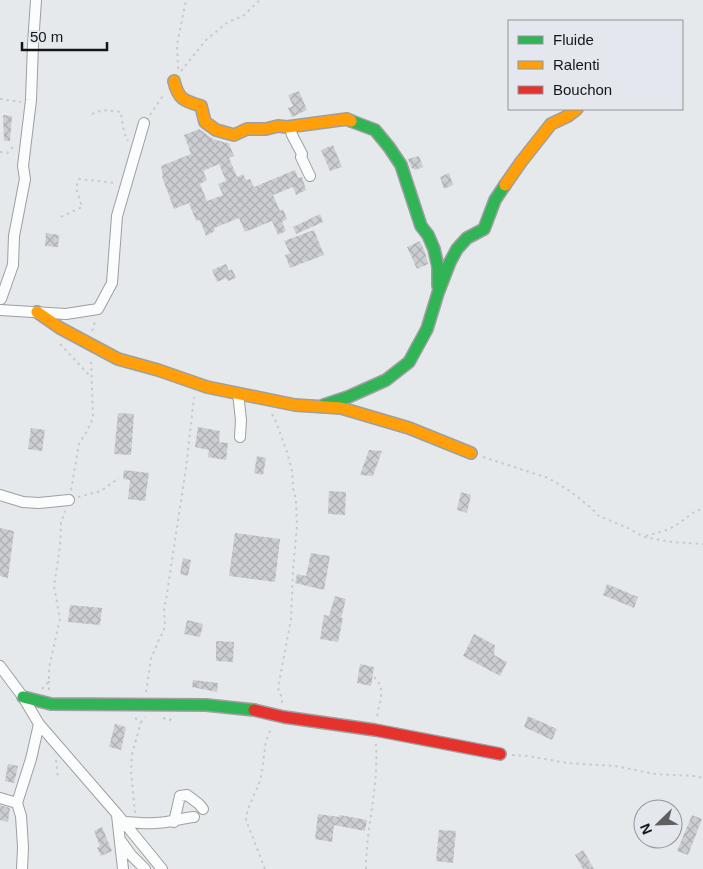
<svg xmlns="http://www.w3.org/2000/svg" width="703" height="869" font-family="Arial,sans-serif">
<defs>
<pattern id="building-cross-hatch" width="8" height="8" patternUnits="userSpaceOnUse" patternTransform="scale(1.25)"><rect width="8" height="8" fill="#cccdd0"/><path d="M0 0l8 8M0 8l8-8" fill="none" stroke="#aeafb2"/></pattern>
</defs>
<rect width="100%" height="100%" fill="#e6e9ec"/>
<path fill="url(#building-cross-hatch)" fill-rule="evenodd" d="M 299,91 L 307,110 L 292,117 L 288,108 L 293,106 L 288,95 Z
M 3,115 L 12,116 L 10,141 L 4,141 Z
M 199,129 L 213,139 L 230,144 L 229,144 L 234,156 L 229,158 L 237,177 L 243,174 L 246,180 L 250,179 L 254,187 L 295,170 L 298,178 L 302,177 L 306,190 L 296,195 L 293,187 L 273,195 L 280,211 L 283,209 L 287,219 L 282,222 L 286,231 L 278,235 L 272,221 L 245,232 L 239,218 L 214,228 L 215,231 L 206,236 L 200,220 L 196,221 L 189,203 L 174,209 L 162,177 L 163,176 L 161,166 L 191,154 L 184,135 ZM 219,164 L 226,181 L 218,184 L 223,195 L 207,201 L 200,184 L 207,180 L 203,171 Z
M 333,145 L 342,167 L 330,171 L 321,150 Z
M 419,156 L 423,167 L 415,170 L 414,168 L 412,169 L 408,159 Z
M 449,173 L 453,185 L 444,189 L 440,177 Z
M 320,214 L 323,222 L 296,234 L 293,227 Z
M 314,230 L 324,255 L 290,268 L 285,255 L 290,253 L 284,241 Z
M 46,233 L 59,235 L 58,247 L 45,246 Z
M 420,241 L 425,252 L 428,264 L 417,269 L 407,247 Z
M 226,264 L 229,271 L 232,269 L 236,278 L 228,281 L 226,278 L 217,282 L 212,270 Z
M 118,413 L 134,414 L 131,455 L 114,454 Z
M 198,427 L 220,431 L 219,442 L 228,443 L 226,460 L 208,457 L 209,450 L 195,447 Z
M 31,428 L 45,430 L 42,451 L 28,449 Z
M 369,450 L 382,451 L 373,476 L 360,475 Z
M 257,456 L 266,458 L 263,475 L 254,473 Z
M 124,470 L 149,473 L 145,501 L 128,499 L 130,480 L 123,479 Z
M 329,491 L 346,492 L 345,515 L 328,514 Z
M 461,492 L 471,495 L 467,513 L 457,510 Z
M 0,528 L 14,531 L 8,578 L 0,576 Z
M 235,533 L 280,539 L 275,582 L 229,576 Z
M 311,553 L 330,556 L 324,590 L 295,583 L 297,574 L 306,576 Z
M 183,558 L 191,560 L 188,576 L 180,574 Z
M 607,584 L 638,597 L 634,608 L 603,595 Z
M 335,596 L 346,599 L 341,618 L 343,618 L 338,642 L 320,639 L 324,615 L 329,616 Z
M 70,605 L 102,608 L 100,625 L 68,622 Z
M 187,620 L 203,624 L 200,637 L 184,634 Z
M 474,634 L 495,645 L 494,655 L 507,662 L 500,676 L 463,656 Z
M 216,641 L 234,642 L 233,662 L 216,661 Z
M 360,664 L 374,667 L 371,686 L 357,683 Z
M 193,680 L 218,683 L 217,692 L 192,687 Z
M 528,716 L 557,729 L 552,740 L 524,727 Z
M 115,724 L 126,727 L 121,750 L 109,747 Z
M 8,764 L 18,766 L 14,783 L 5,781 Z
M 0,805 L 10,808 L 8,822 L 0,820 Z
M 318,814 L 339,817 L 340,815 L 367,820 L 365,831 L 334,825 L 332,842 L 315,839 Z
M 692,815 L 702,819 L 688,855 L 677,851 Z
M 102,827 L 112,851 L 101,856 L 97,848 L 100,846 L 94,831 Z
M 439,830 L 456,831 L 453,863 L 436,861 Z
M 583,850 L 594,869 L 583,869 L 575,855 Z"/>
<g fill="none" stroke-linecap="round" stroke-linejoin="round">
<defs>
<path id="street" d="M 290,127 L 292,135 L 302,154 L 301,157 L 310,176
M 1,299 L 13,265 L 14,236 L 25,179 L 23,166 L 31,100 L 33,44 L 36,0
M 0,310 L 66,314 L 98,309 L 112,283 L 117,216 L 144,123
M 238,393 L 241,420 L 240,437
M 0,495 L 23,502 L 39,503 L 69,500
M 0,666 L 23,697 L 39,724 L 117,814 L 162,869
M 0,798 L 17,803
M 117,815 L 123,869
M 124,822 C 135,822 145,824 155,823 C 169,823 181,818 194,817
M 174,822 L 180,796 L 187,795 L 199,804 L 203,809
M 121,841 L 131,855 L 145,869
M 22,869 L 23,847 L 21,816 L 17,803 L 31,759 L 39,724"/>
<path id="fast" d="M 351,121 L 375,130 L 389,147 L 401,165 L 421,226 L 428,235 L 434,249 L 438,267 L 438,286
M 324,405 L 348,397 L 386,380 L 409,362 L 427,329 L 438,293 L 450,262 L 457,249 L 467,238 L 484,229 L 495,200 L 505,185
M 23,697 L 51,704 L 206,705 L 254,710"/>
<path id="slow" d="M 174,81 C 178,99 184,101 201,106 L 205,122 L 216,130 L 234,135 L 247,129 L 266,129 L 278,126 L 287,127 L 347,119 L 351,121
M 505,185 L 521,162 L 551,124 L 568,116 L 577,109
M 37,312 L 60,328 L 118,359 L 158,370 L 207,387 L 295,405 L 341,408 L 409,428 L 471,453"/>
<path id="jam" d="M 254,710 L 284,717 L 375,730 L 500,754"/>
</defs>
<use href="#street" stroke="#9d9fa1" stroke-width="12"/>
<use href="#fast" stroke="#9d9fa1" stroke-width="14"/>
<use href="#slow" stroke="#9d9fa1" stroke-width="14"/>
<use href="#jam" stroke="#9d9fa1" stroke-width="14"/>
<path stroke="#c8c9ca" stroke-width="2" stroke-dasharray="2.5 4" stroke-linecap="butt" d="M 178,69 L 177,45 L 186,0
M 181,71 L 206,40 L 228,22 L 243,16 L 260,0
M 0,99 L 21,102
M 92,114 L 103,110 L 121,112 C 122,122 123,132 128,141
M 150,115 L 164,94
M 0,152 L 7,153 L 14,146
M 61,217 L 82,207 L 76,188 L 79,179 L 116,183
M 92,331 L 96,319
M 60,344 L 91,377
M 272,414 L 275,419 L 287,452 L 292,471 L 293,488 L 296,500 L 297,526 L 293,570 L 291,619 L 278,688 L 282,698 L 282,703
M 483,457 L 548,478 L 570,491 L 590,507 L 599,516 L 628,528 L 644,537 L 672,542 L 703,544
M 71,490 L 79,444 L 87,431 L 93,418 L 91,358
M 78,497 L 101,491 L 119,478
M 646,536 C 656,533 668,531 676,525 C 685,520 692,511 703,509
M 374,677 C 387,689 379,702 377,717
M 49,681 L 49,691
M 42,689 L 49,681 L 49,668 L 60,619 L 54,586 L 60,547 L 61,523 L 65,511
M 146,692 L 151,659 L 160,637 L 163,633 L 165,626 L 164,608 L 166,600 L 186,468 L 194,397
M 135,718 L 141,722 L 145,717
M 163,718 L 170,720 L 172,718
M 512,755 L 528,756 L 567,763 L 615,766 L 655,774 L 694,776 L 703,778
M 56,760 L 58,778
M 135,813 L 131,771 L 132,754 L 141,722
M 265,869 L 246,820 C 247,805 256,794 260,780 C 263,770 263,759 265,749 C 265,741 269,733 272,727
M 366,869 C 366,827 379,786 376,744"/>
<use href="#street" stroke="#fbfcfc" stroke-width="10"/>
<use href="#fast" stroke="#30b455" stroke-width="11"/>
<use href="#slow" stroke="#ff9f0a" stroke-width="11"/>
<use href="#jam" stroke="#e5322d" stroke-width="11"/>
</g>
<rect x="508" y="20" width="175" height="90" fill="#e4e8ee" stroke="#919498"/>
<rect x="518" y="36" width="25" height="8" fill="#30b455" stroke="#919498"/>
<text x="553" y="45" font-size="15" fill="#141618">Fluide</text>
<rect x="518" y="61" width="25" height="8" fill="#ff9f0a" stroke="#919498"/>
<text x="553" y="70" font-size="15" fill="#141618">Ralenti</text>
<rect x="518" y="86" width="25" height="8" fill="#e5322d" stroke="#919498"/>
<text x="553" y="95" font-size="15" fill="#141618">Bouchon</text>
<g transform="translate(658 824) rotate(247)"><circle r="24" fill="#e4e8ee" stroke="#919498"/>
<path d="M0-4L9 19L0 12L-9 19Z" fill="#5e6062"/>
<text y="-8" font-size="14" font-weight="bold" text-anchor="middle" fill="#141618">N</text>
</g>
<path d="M22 42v8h85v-8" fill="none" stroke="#141618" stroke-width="2.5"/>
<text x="30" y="42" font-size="15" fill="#141618" stroke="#e4e8ee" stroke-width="4" paint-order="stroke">50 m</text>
</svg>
